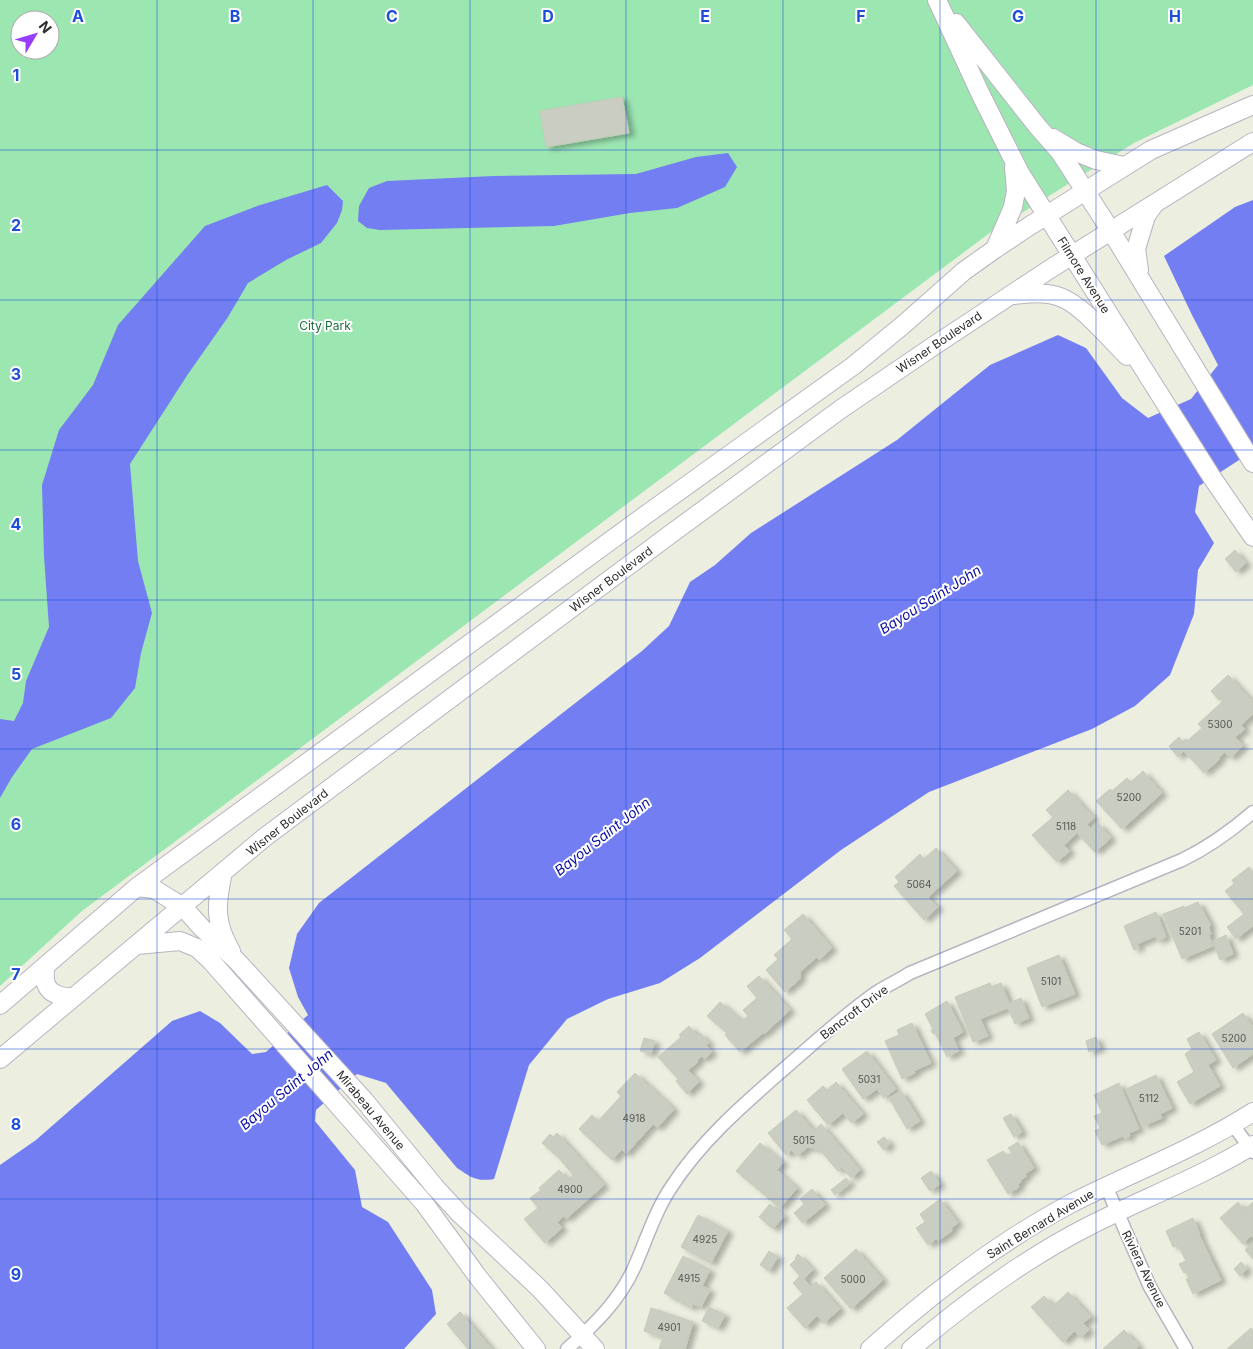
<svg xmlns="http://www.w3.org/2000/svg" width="1253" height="1349" font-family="Inter,sans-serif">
<defs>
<filter id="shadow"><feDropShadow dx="5.5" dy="3" stdDeviation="2.5" flood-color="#0004"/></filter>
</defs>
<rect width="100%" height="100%" fill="#ecefe0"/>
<path fill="#9ce6b2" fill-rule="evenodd" d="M 0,0 L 1253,0 L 1253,85 L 1134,143 L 991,232 L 82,911 L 0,986 ZM 20,20 L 50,20 L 50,50 L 20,50 Z"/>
<path fill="#727ef1" d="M 728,153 L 737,167 L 725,187 L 677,208 L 630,213 L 554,226 L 380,230 L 367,228 L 358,221 L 359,206 L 369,188 L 387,181 L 494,176 L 636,174 L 696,157 Z
M 327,185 L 343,201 L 342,210 L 337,223 L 321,243 L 286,260 L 248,283 L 228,317 L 188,374 L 130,464 L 138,561 L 152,613 L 141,653 L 135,688 L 111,718 L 32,749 L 12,777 L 0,798 L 0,719 L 14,721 L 23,703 L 26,681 L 49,627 L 44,556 L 42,485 L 59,430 L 93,385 L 118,325 L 205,226 L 257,206 Z
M 1253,200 L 1253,451 L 1199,486 L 1195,512 L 1214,543 L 1198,570 L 1194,614 L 1170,675 L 1135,706 L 1092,729 L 929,792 L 841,850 L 700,958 L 660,983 L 608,999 L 567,1019 L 529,1065 L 494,1179 C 476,1182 471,1177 457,1168 L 386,1083 L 357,1074 L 316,1110 L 315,1121 L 355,1170 L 362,1207 L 388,1222 L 432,1290 L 436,1314 L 404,1349 L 0,1349 L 0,1165 L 36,1140 L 172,1021 L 200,1011 L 220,1023 L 252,1054 L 266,1052 L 308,1015 L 298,997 L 289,968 L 297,934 L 319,903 L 642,651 L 669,626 L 690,582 L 715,565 L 751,533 L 897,440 L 990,365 L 1058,335 L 1086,348 L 1122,398 L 1148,418 L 1191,399 L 1218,365 L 1192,315 L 1164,256 L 1235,207 Z"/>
<path fill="#cacec2" stroke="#c6cbb9" filter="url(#shadow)" d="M 622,97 L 629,133 L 546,147 L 540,111 Z
M 1235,550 L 1246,563 L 1236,572 L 1225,559 Z
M 1228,675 L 1253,702 L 1253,714 L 1241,725 L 1245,729 L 1235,737 L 1243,746 L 1230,758 L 1225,752 L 1218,758 L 1220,759 L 1204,773 L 1184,751 L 1178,757 L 1169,746 L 1179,737 L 1183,742 L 1186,739 L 1187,741 L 1202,728 L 1198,724 L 1224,700 L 1222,697 L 1219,700 L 1211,691 Z
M 1143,771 L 1162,793 L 1122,829 L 1096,801 L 1110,789 L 1112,791 L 1127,778 L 1131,782 Z
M 1068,790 L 1094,818 L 1087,824 L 1091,828 L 1098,823 L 1111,838 L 1095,852 L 1077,833 L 1064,845 L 1070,851 L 1057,862 L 1032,835 L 1053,817 L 1046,810 Z
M 936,848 L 957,871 L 928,897 L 938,907 L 924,920 L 894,886 L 899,882 L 895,877 L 920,854 L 924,859 Z
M 1249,867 L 1253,872 L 1253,926 L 1236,939 L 1227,927 L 1244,914 L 1225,891 L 1234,884 L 1232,880 Z
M 1198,902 L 1210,924 L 1209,929 L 1211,934 L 1209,935 L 1213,946 L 1182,959 L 1163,914 L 1184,906 L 1184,908 Z
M 1156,912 L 1166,937 L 1157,941 L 1156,936 L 1137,944 L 1139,948 L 1134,950 L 1124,926 Z
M 803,914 L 832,948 L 819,960 L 817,957 L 800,972 L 800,979 L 785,992 L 766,970 L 778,959 L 774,955 L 792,939 L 784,930 Z
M 1226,935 L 1233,954 L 1220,960 L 1213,941 Z
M 1059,955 L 1075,994 L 1042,1007 L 1027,968 Z
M 759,976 L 790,1010 L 764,1034 L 763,1033 L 740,1052 L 725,1035 L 727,1033 L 707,1016 L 720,1002 L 742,1021 L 748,1016 L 743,1010 L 757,998 L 747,986 Z
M 990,983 L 991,987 L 1001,983 L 1009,1003 L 1021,998 L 1029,1018 L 1015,1024 L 1008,1008 L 980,1019 L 988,1036 L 973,1042 L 955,997 Z
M 947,1001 L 963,1032 L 953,1038 L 959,1051 L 947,1057 L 935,1033 L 933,1034 L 931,1030 L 933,1029 L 925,1014 Z
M 1243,1013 L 1253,1027 L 1253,1054 L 1233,1068 L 1212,1034 Z
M 912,1023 L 931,1063 L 914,1071 L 915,1073 L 902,1079 L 885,1041 L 899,1035 L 897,1030 Z
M 689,1026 L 697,1036 L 700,1033 L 709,1043 L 706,1045 L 712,1052 L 704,1059 L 701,1056 L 697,1061 L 698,1062 L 688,1070 L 699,1082 L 687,1094 L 676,1081 L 678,1079 L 658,1057 L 681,1037 L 679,1035 Z
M 1199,1032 L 1216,1060 L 1208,1065 L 1220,1086 L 1190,1104 L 1177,1082 L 1194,1072 L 1185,1054 L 1192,1049 L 1187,1039 Z
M 1096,1037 L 1100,1048 L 1089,1052 L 1086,1041 Z
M 644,1038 L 655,1041 L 651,1054 L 640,1051 Z
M 867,1051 L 896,1089 L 884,1098 L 877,1089 L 863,1099 L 842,1069 Z
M 635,1073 L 674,1109 L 657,1128 L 653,1124 L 626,1154 L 622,1150 L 612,1160 L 579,1129 L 592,1115 L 598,1121 L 621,1096 L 617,1092 Z
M 1156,1075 L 1172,1108 L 1160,1114 L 1162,1118 L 1143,1126 L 1126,1089 Z
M 836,1082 L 863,1114 L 852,1123 L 843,1113 L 828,1125 L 807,1100 L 823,1086 L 827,1090 Z
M 1119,1083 L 1139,1129 L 1129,1133 L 1130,1136 L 1125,1139 L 1123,1136 L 1102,1145 L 1095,1131 L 1100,1128 L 1094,1116 L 1102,1113 L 1094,1095 Z
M 901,1091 L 920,1121 L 907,1129 L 889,1098 Z
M 796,1110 L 814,1131 L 821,1124 L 860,1170 L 851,1178 L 842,1167 L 838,1171 L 820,1150 L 808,1147 L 797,1156 L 792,1150 L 786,1155 L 768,1133 Z
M 1011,1114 L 1022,1132 L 1014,1137 L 1003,1118 Z
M 557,1133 L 604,1185 L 566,1219 L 564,1216 L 557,1222 L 562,1228 L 545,1243 L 524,1219 L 538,1208 L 530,1198 L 541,1190 L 539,1188 L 559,1170 L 568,1180 L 573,1175 L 559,1158 L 542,1143 L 550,1134 L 553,1137 Z
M 884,1137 L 890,1144 L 884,1150 L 877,1142 Z
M 1018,1142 L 1034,1168 L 1025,1174 L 1027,1176 L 1020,1180 L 1021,1182 L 1018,1184 L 1019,1187 L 1008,1194 L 987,1160 L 1003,1151 L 1007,1156 L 1012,1153 L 1008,1148 Z
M 760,1143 L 783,1162 L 777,1170 L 797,1188 L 780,1208 L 736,1171 Z
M 931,1171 L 940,1184 L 930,1191 L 921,1178 Z
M 846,1178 L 850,1183 L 835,1195 L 831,1190 Z
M 812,1189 L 825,1205 L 803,1223 L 794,1213 L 804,1204 L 800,1199 Z
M 940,1199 L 958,1223 L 951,1228 L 953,1230 L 938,1241 L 936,1239 L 928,1245 L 916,1228 L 925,1222 L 920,1214 Z
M 1238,1202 L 1244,1210 L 1253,1202 L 1253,1238 L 1251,1236 L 1243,1244 L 1220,1218 Z
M 770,1204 L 784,1216 L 773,1229 L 759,1217 Z
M 698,1215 L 728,1231 L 711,1263 L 681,1247 Z
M 1193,1218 L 1200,1234 L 1199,1235 L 1221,1280 L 1193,1294 L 1186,1279 L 1189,1278 L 1186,1272 L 1184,1273 L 1179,1264 L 1186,1261 L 1178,1245 L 1173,1247 L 1166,1231 Z
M 1253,1242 L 1253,1259 L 1245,1250 Z
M 856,1249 L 883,1280 L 851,1309 L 824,1278 Z
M 769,1251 L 778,1257 L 769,1271 L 760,1265 Z
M 798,1254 L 813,1270 L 804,1279 L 811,1286 L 816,1282 L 840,1309 L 824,1323 L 817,1316 L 805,1328 L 787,1308 L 803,1294 L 793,1283 L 800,1276 L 790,1265 L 796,1259 L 795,1258 Z
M 683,1256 L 710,1270 L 702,1286 L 710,1290 L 701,1307 L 693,1304 L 691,1308 L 664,1293 Z
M 1241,1262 L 1247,1269 L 1240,1276 L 1234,1269 Z
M 1068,1292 L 1091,1317 L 1083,1323 L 1089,1330 L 1081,1338 L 1075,1331 L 1063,1342 L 1031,1307 L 1044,1296 L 1053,1306 Z
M 709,1307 L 725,1315 L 718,1328 L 702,1321 Z
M 651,1308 L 693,1322 L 685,1349 L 659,1349 L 663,1337 L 644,1331 Z
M 460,1312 L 492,1349 L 468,1349 L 447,1324 Z
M 1251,1328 L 1253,1331 L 1253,1349 L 1227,1349 Z
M 1124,1330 L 1139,1346 L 1136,1349 L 1103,1349 Z"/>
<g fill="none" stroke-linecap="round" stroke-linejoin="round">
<defs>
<path id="street" d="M 1233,1125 L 1253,1152
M 1106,1186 L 1150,1287 L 1186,1349
M 567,1349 C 594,1325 619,1301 634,1268 C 646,1241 655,1211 672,1186 C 702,1140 743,1105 784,1069 C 814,1043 844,1015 877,992 C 888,985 899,980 910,973 L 1182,860 C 1209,847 1231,831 1253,812"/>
<path id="secondary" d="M 937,0 L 981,95 L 1020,173 L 1213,479 L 1253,537
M 956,23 L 1038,127 L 1060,152 L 1111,231 L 1253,463
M 1053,138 L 1076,152 L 1096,160 L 1124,166
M 995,249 L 1013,207 L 1016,191 L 1014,167
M 1139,270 L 1136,249 L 1146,216 L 1153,206
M 1013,295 C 1028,294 1045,291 1060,297 C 1081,304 1110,339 1127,356
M 223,872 C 216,904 214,922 231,951
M 137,887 L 154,889 L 183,907 L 202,928 L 236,960 L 364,1100 L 435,1187 L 459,1213 L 540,1289 L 595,1349
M 137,945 L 180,941 L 197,948 L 211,961 L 424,1203 L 478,1277 L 536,1349
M 45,967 C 45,972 44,979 46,984 C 50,995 64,998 74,997
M 0,1005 L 137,887 L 647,514 L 853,366 L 903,325 L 964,271 L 995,249 L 1031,225 L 1151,150 L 1253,105
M 0,1059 L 265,837 L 668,536 L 841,409 L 935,345 L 1050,269 L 1253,142
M 870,1349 C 931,1294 997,1243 1070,1204 C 1131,1173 1195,1149 1253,1112
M 911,1349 C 966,1302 1024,1259 1089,1226 C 1144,1198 1201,1177 1253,1145"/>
</defs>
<use href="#street" stroke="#b9b3c1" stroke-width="15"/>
<use href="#secondary" stroke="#b9b3c1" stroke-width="20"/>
<use href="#street" stroke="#fff" stroke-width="12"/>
<use href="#secondary" stroke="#fff" stroke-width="18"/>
</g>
<path fill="none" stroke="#1d4ed8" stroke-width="1" stroke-opacity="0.55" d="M 157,0 L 157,1349M 313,0 L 313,1349M 470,0 L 470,1349M 626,0 L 626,1349M 783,0 L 783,1349M 940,0 L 940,1349M 1096,0 L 1096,1349M 0,150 L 1253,150M 0,300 L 1253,300M 0,450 L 1253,450M 0,600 L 1253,600M 0,749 L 1253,749M 0,899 L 1253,899M 0,1049 L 1253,1049M 0,1199 L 1253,1199"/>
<g text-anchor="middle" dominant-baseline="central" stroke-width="4" stroke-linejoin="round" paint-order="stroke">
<g font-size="10" fill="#545552">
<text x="1220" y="724">5300</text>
<text x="1129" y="797">5200</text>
<text x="1066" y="826">5118</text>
<text x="919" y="884">5064</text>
<text x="1190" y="931">5201</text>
<text x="1051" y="981">5101</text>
<text x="1234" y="1038">5200</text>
<text x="869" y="1079">5031</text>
<text x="1149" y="1098">5112</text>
<text x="634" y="1118">4918</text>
<text x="804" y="1140">5015</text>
<text x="570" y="1189">4900</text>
<text x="705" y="1239">4925</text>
<text x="689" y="1278">4915</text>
<text x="853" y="1279">5000</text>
<text x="669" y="1327">4901</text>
</g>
<g font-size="12" fill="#2d2d2d" stroke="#fff">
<text transform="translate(1084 275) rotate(58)">Filmore Avenue</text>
<text transform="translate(939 342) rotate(-34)">Wisner Boulevard</text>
<text transform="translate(611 579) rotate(-37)">Wisner Boulevard</text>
<text transform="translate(287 822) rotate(-38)">Wisner Boulevard</text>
<text transform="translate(854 1012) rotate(-37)">Bancroft Drive</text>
<text transform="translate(371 1110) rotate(50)">Mirabeau Avenue</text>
<text transform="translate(1040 1224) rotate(-31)">Saint Bernard Avenue</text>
<text transform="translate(1144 1269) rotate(64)">Riviera Avenue</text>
</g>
<g font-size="12" fill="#1a6e3e" stroke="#fff">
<text x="325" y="325">City Park</text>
</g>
<g font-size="14" font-style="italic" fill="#0b0ea3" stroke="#fff">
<text transform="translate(930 599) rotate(-32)">Bayou Saint John</text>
<text transform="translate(602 836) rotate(-38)">Bayou Saint John</text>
<text transform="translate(286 1089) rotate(-40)">Bayou Saint John</text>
</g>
</g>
<g font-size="16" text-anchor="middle" font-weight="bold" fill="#1d4ed8" stroke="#fff" stroke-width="4" stroke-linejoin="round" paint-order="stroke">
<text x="78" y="22">A</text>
<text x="235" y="22">B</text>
<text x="392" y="22">C</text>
<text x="548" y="22">D</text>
<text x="705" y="22">E</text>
<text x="861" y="22">F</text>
<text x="1018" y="22">G</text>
<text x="1175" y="22">H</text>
<text x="16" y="81">1</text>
<text x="16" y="231">2</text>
<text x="16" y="380">3</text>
<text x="16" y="530">4</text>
<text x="16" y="680">5</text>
<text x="16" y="830">6</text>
<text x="16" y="980">7</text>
<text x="16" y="1130">8</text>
<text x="16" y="1280">9</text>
</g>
<g transform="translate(35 35) rotate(52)"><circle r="24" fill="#ffffff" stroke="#ababab"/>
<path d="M0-4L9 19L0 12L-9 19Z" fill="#953efd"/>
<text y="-8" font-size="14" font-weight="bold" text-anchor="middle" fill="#2d2d2d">N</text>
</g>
</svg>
